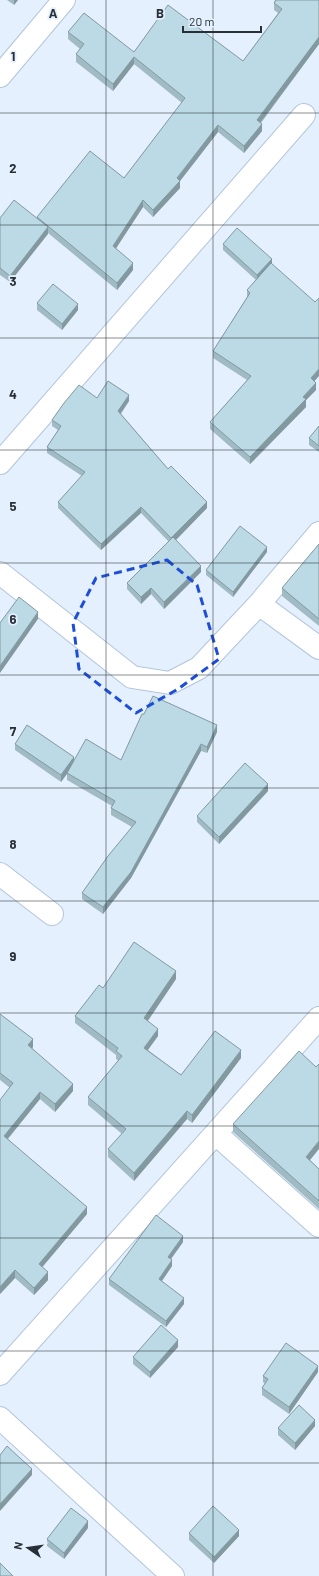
<svg xmlns="http://www.w3.org/2000/svg" width="319" height="1576" font-family="Barlow,sans-serif">
<rect width="100%" height="100%" fill="#e4f0fd"/>
<g fill="none" stroke-linecap="round" stroke-linejoin="round">
<defs>
<path id="street" d="M 0,76 L 64,0
M 0,463 L 304,115
M 0,573 L 132,677 L 170,683 L 199,668 L 259,604 L 319,533
M 259,604 L 319,648
M 0,874 L 52,914
M 216,1134 L 319,1226
M 0,1374 L 319,1018
M 0,1418 L 173,1576"/>
</defs>
<use href="#street" stroke="#b3c5da" stroke-width="24"/>
<use href="#street" stroke="#fff" stroke-width="22"/>
</g>
<path fill="#a1bbc5" d="M 7,0 L 18,0 L 14,5 Z
M 275,0 L 319,0 L 319,44 L 261,123 L 262,131 L 244,153 L 218,132 L 180,181 L 180,188 L 153,217 L 143,207 L 116,248 L 133,270 L 117,290 L 48,233 L 10,282 L 0,275 L 0,218 L 37,218 L 37,217 L 124,178 L 182,103 L 134,64 L 113,91 L 76,62 L 76,54 L 80,49 L 68,39 L 68,32 L 134,52 L 243,61 L 278,13 L 274,10 L 274,3 Z
M 223,244 L 272,264 L 315,381 L 316,390 L 306,400 L 306,407 L 250,464 L 210,429 L 210,422 L 247,380 L 213,358 L 213,351 L 247,297 L 247,290 L 256,280 L 223,250 Z
M 37,303 L 78,310 L 62,330 L 37,310 Z
M 97,398 L 129,401 L 121,414 L 168,469 L 207,508 L 176,540 L 201,572 L 164,609 L 151,594 L 141,604 L 127,589 L 127,583 L 169,542 L 141,513 L 101,550 L 58,508 L 58,502 L 82,476 L 47,453 L 47,447 L 58,430 L 52,426 L 52,420 Z
M 319,426 L 319,452 L 309,445 L 309,438 Z
M 319,544 L 319,626 L 282,596 L 282,588 Z
M 267,552 L 233,597 L 206,575 L 206,570 Z
M 217,732 L 207,753 L 201,751 L 131,878 L 103,914 L 82,899 L 82,893 L 132,827 L 111,815 L 111,808 L 112,806 L 67,780 L 67,774 L 61,782 L 15,750 L 15,744 L 74,761 L 121,760 Z
M 268,791 L 219,844 L 197,822 L 197,816 Z
M 176,979 L 148,1021 L 158,1036 L 148,1050 L 181,1075 L 241,1058 L 192,1123 L 187,1119 L 134,1181 L 108,1157 L 108,1149 L 122,1134 L 88,1105 L 88,1097 L 119,1061 L 116,1059 L 116,1055 L 75,1023 L 75,1016 Z
M 0,1014 L 33,1047 L 32,1048 L 73,1091 L 55,1112 L 40,1099 L 8,1139 L 87,1214 L 42,1267 L 48,1280 L 34,1295 L 15,1278 L 0,1294 L 10,1088 L 0,1080 Z
M 233,1124 L 310,1160 L 319,1169 L 319,1209 L 233,1132 Z
M 183,1242 L 171,1259 L 172,1266 L 162,1281 L 184,1304 L 166,1327 L 109,1285 L 109,1279 Z
M 178,1347 L 150,1378 L 133,1364 L 133,1357 Z
M 318,1372 L 289,1414 L 262,1395 L 262,1388 L 265,1384 L 263,1382 L 263,1376 Z
M 315,1426 L 295,1450 L 278,1435 L 278,1428 Z
M 88,1528 L 64,1559 L 47,1546 L 47,1539 Z
M 189,1533 L 239,1536 L 214,1563 L 189,1540 Z"/>
<path fill="#8399a0" d="M 14,0 L 18,0 L 14,5 Z
M 319,37 L 319,44 L 257,127 L 257,120 Z
M 134,57 L 134,64 L 113,91 L 113,84 Z
M 262,124 L 262,131 L 244,153 L 244,146 Z
M 218,125 L 218,132 L 180,181 L 180,188 L 153,217 L 153,210 Z
M 143,200 L 143,207 L 113,253 L 113,246 Z
M 48,227 L 48,234 L 10,282 L 10,276 Z
M 272,259 L 272,266 L 257,281 L 257,275 Z
M 133,263 L 133,270 L 117,290 L 117,283 Z
M 78,304 L 78,310 L 62,330 L 62,324 Z
M 319,369 L 319,376 L 311,385 L 311,378 Z
M 316,383 L 316,390 L 306,400 L 306,407 L 250,464 L 250,457 L 303,397 Z
M 129,395 L 129,401 L 118,417 L 118,411 Z
M 207,502 L 207,508 L 171,545 L 171,538 Z
M 141,507 L 141,513 L 101,550 L 101,544 Z
M 267,547 L 267,552 L 233,597 L 233,592 Z
M 201,566 L 201,572 L 164,609 L 164,602 Z
M 151,588 L 151,594 L 141,604 L 141,597 Z
M 38,612 L 38,619 L 0,673 L 0,666 Z
M 217,725 L 217,732 L 207,753 L 207,747 Z
M 201,744 L 201,751 L 131,878 L 103,914 L 103,907 Z
M 74,757 L 74,764 L 61,782 L 61,775 Z
M 268,784 L 268,791 L 219,844 L 219,837 Z
M 176,971 L 176,979 L 144,1026 L 144,1018 Z
M 158,1029 L 158,1036 L 144,1055 L 144,1048 Z
M 33,1039 L 33,1047 L 28,1053 L 28,1045 Z
M 241,1050 L 241,1058 L 192,1123 L 192,1115 Z
M 73,1084 L 73,1091 L 55,1112 L 55,1104 Z
M 40,1092 L 40,1099 L 4,1143 L 4,1136 Z
M 187,1111 L 187,1119 L 134,1181 L 134,1173 Z
M 319,1141 L 319,1149 L 306,1165 L 306,1157 Z
M 87,1207 L 87,1214 L 39,1271 L 39,1264 Z
M 183,1236 L 183,1242 L 168,1263 L 168,1257 Z
M 172,1260 L 172,1266 L 159,1285 L 159,1279 Z
M 15,1270 L 15,1278 L 0,1294 L 0,1287 Z
M 48,1272 L 48,1280 L 34,1295 L 34,1288 Z
M 184,1298 L 184,1304 L 166,1327 L 166,1321 Z
M 178,1340 L 178,1347 L 150,1378 L 150,1372 Z
M 318,1366 L 318,1372 L 289,1414 L 289,1407 Z
M 315,1420 L 315,1426 L 295,1450 L 295,1443 Z
M 32,1469 L 32,1475 L 0,1511 L 0,1504 Z
M 88,1521 L 88,1528 L 64,1559 L 64,1553 Z
M 239,1530 L 239,1536 L 214,1563 L 214,1557 Z"/>
<path fill="#bbdae5" stroke="#8399a0" d="M 276,0 L 319,0 L 319,37 L 257,120 L 262,124 L 244,146 L 218,125 L 177,178 L 180,181 L 153,210 L 143,200 L 113,246 L 133,263 L 117,283 L 37,217 L 90,151 L 124,178 L 185,98 L 134,57 L 113,84 L 76,54 L 84,44 L 68,32 L 84,13 L 134,52 L 168,5 L 243,61 L 282,9 L 274,3 Z
M 14,200 L 48,227 L 10,276 L 0,268 L 0,218 Z
M 237,228 L 272,259 L 257,275 L 223,244 Z
M 271,263 L 315,302 L 319,298 L 319,369 L 311,378 L 316,383 L 303,397 L 306,399 L 250,457 L 210,422 L 251,376 L 213,351 L 250,293 L 247,290 Z
M 53,284 L 78,304 L 62,324 L 37,303 Z
M 108,381 L 129,395 L 118,411 L 168,469 L 171,466 L 207,502 L 171,538 L 141,507 L 101,544 L 58,502 L 85,472 L 47,447 L 61,426 L 52,420 L 64,403 L 79,385 L 97,398 Z
M 319,426 L 319,446 L 309,438 Z
M 240,526 L 267,547 L 233,592 L 206,570 Z
M 173,537 L 201,566 L 164,602 L 151,588 L 141,597 L 127,583 Z
M 319,544 L 319,619 L 282,588 Z
M 19,597 L 38,612 L 0,666 L 0,623 Z
M 153,696 L 217,725 L 207,747 L 201,744 L 131,872 L 103,907 L 82,893 L 108,856 L 136,822 L 111,808 L 115,801 L 67,773 L 86,739 L 121,760 L 142,714 L 144,714 Z
M 27,725 L 74,757 L 61,775 L 15,744 Z
M 245,763 L 268,784 L 219,837 L 197,816 Z
M 134,942 L 176,971 L 144,1018 L 158,1029 L 144,1048 L 181,1075 L 215,1031 L 241,1050 L 192,1115 L 187,1111 L 134,1173 L 108,1149 L 126,1129 L 88,1097 L 122,1056 L 116,1051 L 118,1048 L 75,1016 L 99,985 L 103,988 Z
M 0,1014 L 33,1039 L 28,1045 L 73,1084 L 55,1104 L 40,1092 L 4,1136 L 87,1207 L 39,1264 L 48,1272 L 34,1288 L 15,1270 L 0,1287 L 0,1100 L 13,1083 L 0,1073 Z
M 299,1051 L 316,1067 L 319,1064 L 319,1141 L 306,1157 L 319,1169 L 319,1201 L 233,1124 Z
M 156,1215 L 183,1236 L 168,1257 L 172,1260 L 159,1279 L 184,1298 L 166,1321 L 109,1279 Z
M 161,1325 L 178,1340 L 150,1372 L 133,1357 Z
M 286,1343 L 318,1366 L 289,1407 L 262,1388 L 268,1379 L 263,1376 Z
M 299,1405 L 315,1420 L 295,1443 L 278,1428 Z
M 7,1446 L 32,1469 L 0,1504 L 0,1455 Z
M 213,1506 L 239,1530 L 214,1557 L 189,1533 Z
M 71,1508 L 88,1521 L 64,1553 L 47,1539 Z
M 0,1563 L 13,1576 L 0,1576 Z"/>
<path fill="none" stroke="#1d4ed8" stroke-width="3" stroke-dasharray="8 5" stroke-linejoin="round" d="M 167,560 L 197,585 L 219,659 L 178,689 L 136,713 L 79,669 L 73,623 L 96,578 Z"/>
<path fill="none" stroke="#282f37" stroke-width="1" stroke-opacity="0.55" d="M 106,0 L 106,1576M 213,0 L 213,1576M 0,113 L 319,113M 0,225 L 319,225M 0,338 L 319,338M 0,450 L 319,450M 0,563 L 319,563M 0,675 L 319,675M 0,788 L 319,788M 0,901 L 319,901M 0,1013 L 319,1013M 0,1126 L 319,1126M 0,1238 L 319,1238M 0,1351 L 319,1351M 0,1463 L 319,1463"/>
<g font-size="13" text-anchor="middle" font-weight="bold" fill="#282f37" stroke="#e4f0fd" stroke-width="3.5" stroke-linejoin="round" paint-order="stroke">
<text x="53" y="18">A</text>
<text x="160" y="18">B</text>
<text x="13" y="61">1</text>
<text x="13" y="173">2</text>
<text x="13" y="286">3</text>
<text x="13" y="399">4</text>
<text x="13" y="511">5</text>
<text x="13" y="624">6</text>
<text x="13" y="736">7</text>
<text x="13" y="849">8</text>
<text x="13" y="961">9</text>
</g>
<g transform="translate(28 1548) rotate(283)" stroke="#e4f0fd" stroke-width="3" paint-order="stroke">
<path d="M0-3L7 15L0 10L-7 15Z" fill="#282f37"/>
<text y="-6" font-size="11" font-weight="bold" text-anchor="middle" fill="#282f37">N</text>
</g>
<path d="M183 26v6h78v-6" fill="none" stroke="#282f37" stroke-width="2"/>
<text x="189" y="26" font-size="12" fill="#282f37" stroke="#e4f0fd" stroke-width="3" paint-order="stroke">20 m</text>
</svg>
